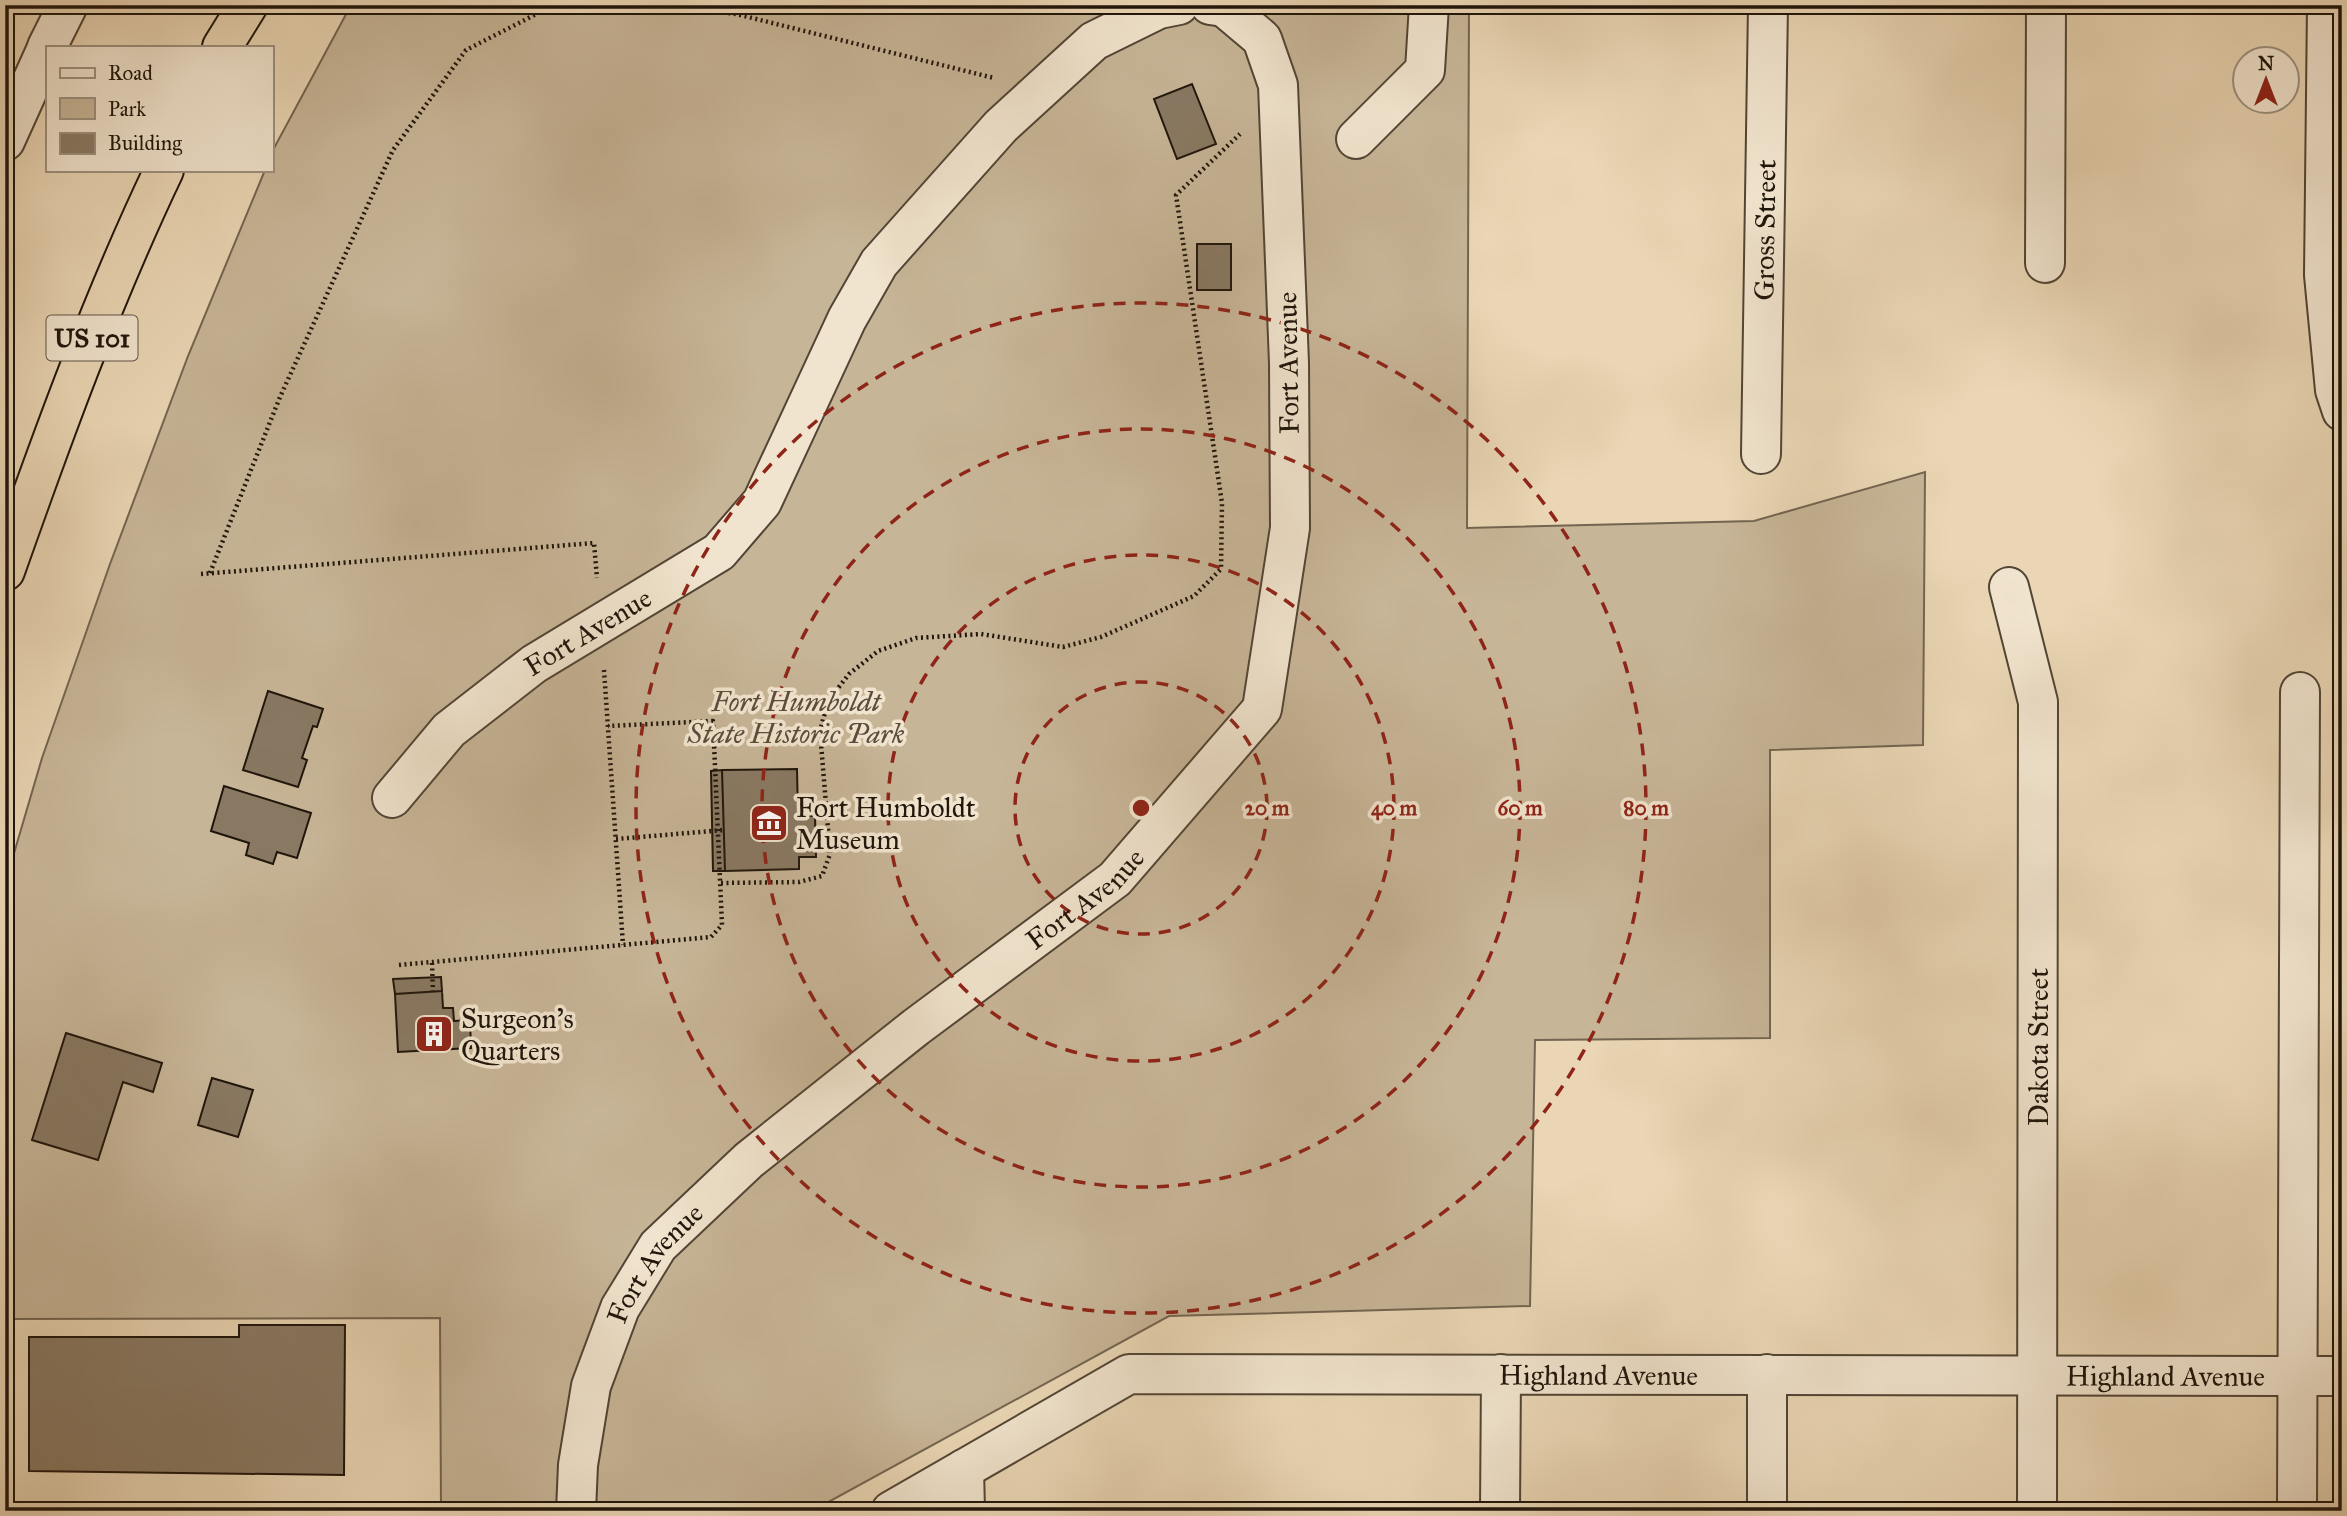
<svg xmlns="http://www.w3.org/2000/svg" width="2347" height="1516" font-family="'IM FELL Great Primer',serif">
<rect width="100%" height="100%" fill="#ead6b4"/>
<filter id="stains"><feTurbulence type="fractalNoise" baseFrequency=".00286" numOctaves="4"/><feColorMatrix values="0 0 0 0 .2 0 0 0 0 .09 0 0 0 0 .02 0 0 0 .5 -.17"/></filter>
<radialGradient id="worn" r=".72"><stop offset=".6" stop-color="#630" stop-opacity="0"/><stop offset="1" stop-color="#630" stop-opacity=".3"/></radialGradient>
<path fill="#c7b597" stroke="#736551" stroke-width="2" d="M 351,5 L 1469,5 L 1467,528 L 1754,521 L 1925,472 L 1923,745 L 1770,750 L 1770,1038 L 1535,1040 L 1530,1306 L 1169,1316 L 812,1511 L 441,1511 L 440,1318 L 5,1319 L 5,884 L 42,758 L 110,564 L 188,356 L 265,170 L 271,170 L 273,150 Z"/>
<path fill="#897963" stroke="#1f150b" stroke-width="2" d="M 1192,84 L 1216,144 L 1177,159 L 1154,99 Z
M 1197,244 L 1231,244 L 1231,290 L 1197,290 Z
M 268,691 L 323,709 L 317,727 L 313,726 L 302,758 L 307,760 L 298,787 L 243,770 Z
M 797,769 L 798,816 L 815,816 L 816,857 L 799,857 L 799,869 L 725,871 L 722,770 Z
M 722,770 L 725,871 L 713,871 L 711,771 Z
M 224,786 L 311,813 L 297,858 L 277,852 L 273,864 L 246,855 L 249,843 L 211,831 Z
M 441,977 L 442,991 L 395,994 L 393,979 Z
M 442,991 L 443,1008 L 453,1008 L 454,1021 L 470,1020 L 471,1048 L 398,1052 L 395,994 Z
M 66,1033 L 162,1063 L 153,1092 L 123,1082 L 98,1160 L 32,1140 Z
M 212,1078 L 253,1090 L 238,1137 L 198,1125 Z
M 239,1325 L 345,1325 L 344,1475 L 29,1471 L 29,1337 L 239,1337 Z"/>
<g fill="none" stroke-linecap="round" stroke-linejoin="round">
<defs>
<g id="minor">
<path d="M 2327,5 L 2324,275 L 2335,390 L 2342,411"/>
<path d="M 47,47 L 68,5"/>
<path d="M 1356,139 L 1425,70 L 1429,5"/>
<path d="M 5,141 L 47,48"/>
<path d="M 2045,263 L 2046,5"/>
<path id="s1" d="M 1761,454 L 1768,5"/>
<path d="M 2009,587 L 2038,702 L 2037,1511"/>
<path id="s2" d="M 392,798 L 449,730 L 534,664 L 719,552 L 762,502 L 847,319 L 879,263 L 1001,126 L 1094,41 L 1159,9 L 1179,5"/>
<path d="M 964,1469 L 965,1511"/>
<path id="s3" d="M 576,1511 L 578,1465 L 591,1386 L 620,1308 L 658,1246 L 749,1160 L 916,1027 L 1115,879 L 1262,709 L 1290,528 L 1289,363 L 1278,85 L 1262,39 L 1224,7 L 1210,5"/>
<path id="s4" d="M 891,1511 L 1129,1374 L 2342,1376"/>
<path d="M 1500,1511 L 1501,1374"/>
<path d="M 1767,1511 L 1767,1374"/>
<path d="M 2297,1511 L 2300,692"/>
</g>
<path id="highway" d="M 222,47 L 248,5
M 5,571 C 53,435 102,300 164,170"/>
</defs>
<use href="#minor" stroke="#524535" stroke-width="42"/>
<use href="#highway" stroke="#1f150b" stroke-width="42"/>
<path stroke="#1f150b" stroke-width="4.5" stroke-dasharray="2 3.5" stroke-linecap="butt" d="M 674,5 L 736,14 L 994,78
M 210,573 L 280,397 L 393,150 L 466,50 L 554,5
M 201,574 L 594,543 L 597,578
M 604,670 L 623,945
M 616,839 L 724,830
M 721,883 L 799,882 L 822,876 L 830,854 L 820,731 L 828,701 L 849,674 L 878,651 L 916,638 L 981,634 L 1063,647 L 1101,637 L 1194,596 L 1221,569 L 1222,503 L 1176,195 L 1240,134
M 432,963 L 433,992
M 399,965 L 711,937 L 722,925 L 713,721 L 608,726"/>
<use href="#minor" stroke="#f1e4ce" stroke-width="38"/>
<use href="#highway" stroke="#ead6b4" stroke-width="38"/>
</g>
<g fill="none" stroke="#8f2418" stroke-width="3.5" stroke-dasharray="12 9">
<circle cx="1141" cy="808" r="126"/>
<circle cx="1141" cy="808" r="253"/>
<circle cx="1141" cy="808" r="379"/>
<circle cx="1141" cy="808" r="505"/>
</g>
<defs>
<symbol id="museum-square" viewBox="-11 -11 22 22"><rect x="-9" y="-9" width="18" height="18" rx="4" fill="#8f2418" stroke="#f1e4ce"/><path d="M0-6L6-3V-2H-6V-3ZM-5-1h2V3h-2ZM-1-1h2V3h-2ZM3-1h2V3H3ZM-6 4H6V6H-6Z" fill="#fff"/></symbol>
<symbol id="building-square" viewBox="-11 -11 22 22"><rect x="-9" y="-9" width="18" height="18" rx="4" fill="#8f2418" stroke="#f1e4ce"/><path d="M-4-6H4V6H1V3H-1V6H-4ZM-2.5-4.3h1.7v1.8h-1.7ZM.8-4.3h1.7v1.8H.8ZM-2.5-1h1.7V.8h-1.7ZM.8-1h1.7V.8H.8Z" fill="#fff"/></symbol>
</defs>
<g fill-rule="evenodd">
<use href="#museum-square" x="747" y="801" width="44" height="44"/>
<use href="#building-square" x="412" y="1012" width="44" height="44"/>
</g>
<g text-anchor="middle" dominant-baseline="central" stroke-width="7" stroke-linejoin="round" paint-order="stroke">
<rect fill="#f1e4ce" stroke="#5e5346" stroke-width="2" x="46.5" y="315.5" width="91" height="45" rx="5"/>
<g font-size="26" font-weight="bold" fill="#1f150b">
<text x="92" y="338">US 101</text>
</g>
<g font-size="28" fill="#1f150b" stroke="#f1e4ce">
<text stroke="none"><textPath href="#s1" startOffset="224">Gross Street</textPath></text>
<text transform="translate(1288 363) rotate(-91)">Fort Avenue</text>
<text stroke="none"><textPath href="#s2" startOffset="259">Fort Avenue</textPath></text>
<text stroke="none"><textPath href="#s3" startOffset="833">Fort Avenue</textPath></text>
<text transform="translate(2038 1047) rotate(-90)">Dakota Street</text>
<text stroke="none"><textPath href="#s3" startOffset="266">Fort Avenue</textPath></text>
<text stroke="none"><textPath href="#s4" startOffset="744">Highland Avenue</textPath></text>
<text stroke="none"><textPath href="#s4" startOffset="1311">Highland Avenue</textPath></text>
</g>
<g font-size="28" font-style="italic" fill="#5a4d3c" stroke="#f1e4ce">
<text x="796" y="701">Fort Humboldt<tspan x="796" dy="32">State Historic Park</tspan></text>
</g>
<g font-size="28" fill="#1f150b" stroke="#f1e4ce" text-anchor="start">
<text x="796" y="807">Fort Humboldt<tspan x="796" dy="32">Museum</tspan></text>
<text x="461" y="1018">Surgeon's<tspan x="461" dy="32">Quarters</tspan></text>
</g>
</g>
<circle cx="1141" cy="808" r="10" fill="#8f2418" stroke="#f1e4ce" stroke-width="3.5"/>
<g font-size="21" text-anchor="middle" font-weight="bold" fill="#8f2418" stroke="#f1e4ce" stroke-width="7" stroke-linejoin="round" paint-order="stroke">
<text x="1267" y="815">20 m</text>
<text x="1394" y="815">40 m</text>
<text x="1520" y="815">60 m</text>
<text x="1646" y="815">80 m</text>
</g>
<rect width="2347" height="1516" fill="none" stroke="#ead6b4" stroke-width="28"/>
<rect x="7" y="7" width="2333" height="1502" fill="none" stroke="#1f150b" stroke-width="3.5"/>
<rect x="14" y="14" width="2319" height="1488" fill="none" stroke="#1f150b" stroke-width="2"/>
<rect x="46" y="46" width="228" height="126" fill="#f1e4ce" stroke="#9d9180" stroke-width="2"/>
<rect x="60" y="68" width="35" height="10" fill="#f1e4ce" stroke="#9d9180" stroke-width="2"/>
<text x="108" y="80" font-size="21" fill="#1f150b">Road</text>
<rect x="60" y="98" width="35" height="21" fill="#c7b597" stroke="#9d9180" stroke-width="2"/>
<text x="108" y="116" font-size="21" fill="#1f150b">Park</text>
<rect x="60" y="133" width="35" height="21" fill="#897963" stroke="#9d9180" stroke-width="2"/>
<text x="108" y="150" font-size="21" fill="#1f150b">Building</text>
<g transform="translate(2266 80)"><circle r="33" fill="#f1e4ce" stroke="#9d9180" stroke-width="2"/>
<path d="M0-5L12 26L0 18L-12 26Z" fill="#8f2418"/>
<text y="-10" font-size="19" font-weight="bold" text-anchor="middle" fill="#1f150b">N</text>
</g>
<rect width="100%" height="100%" filter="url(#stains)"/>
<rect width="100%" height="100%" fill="url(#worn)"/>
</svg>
